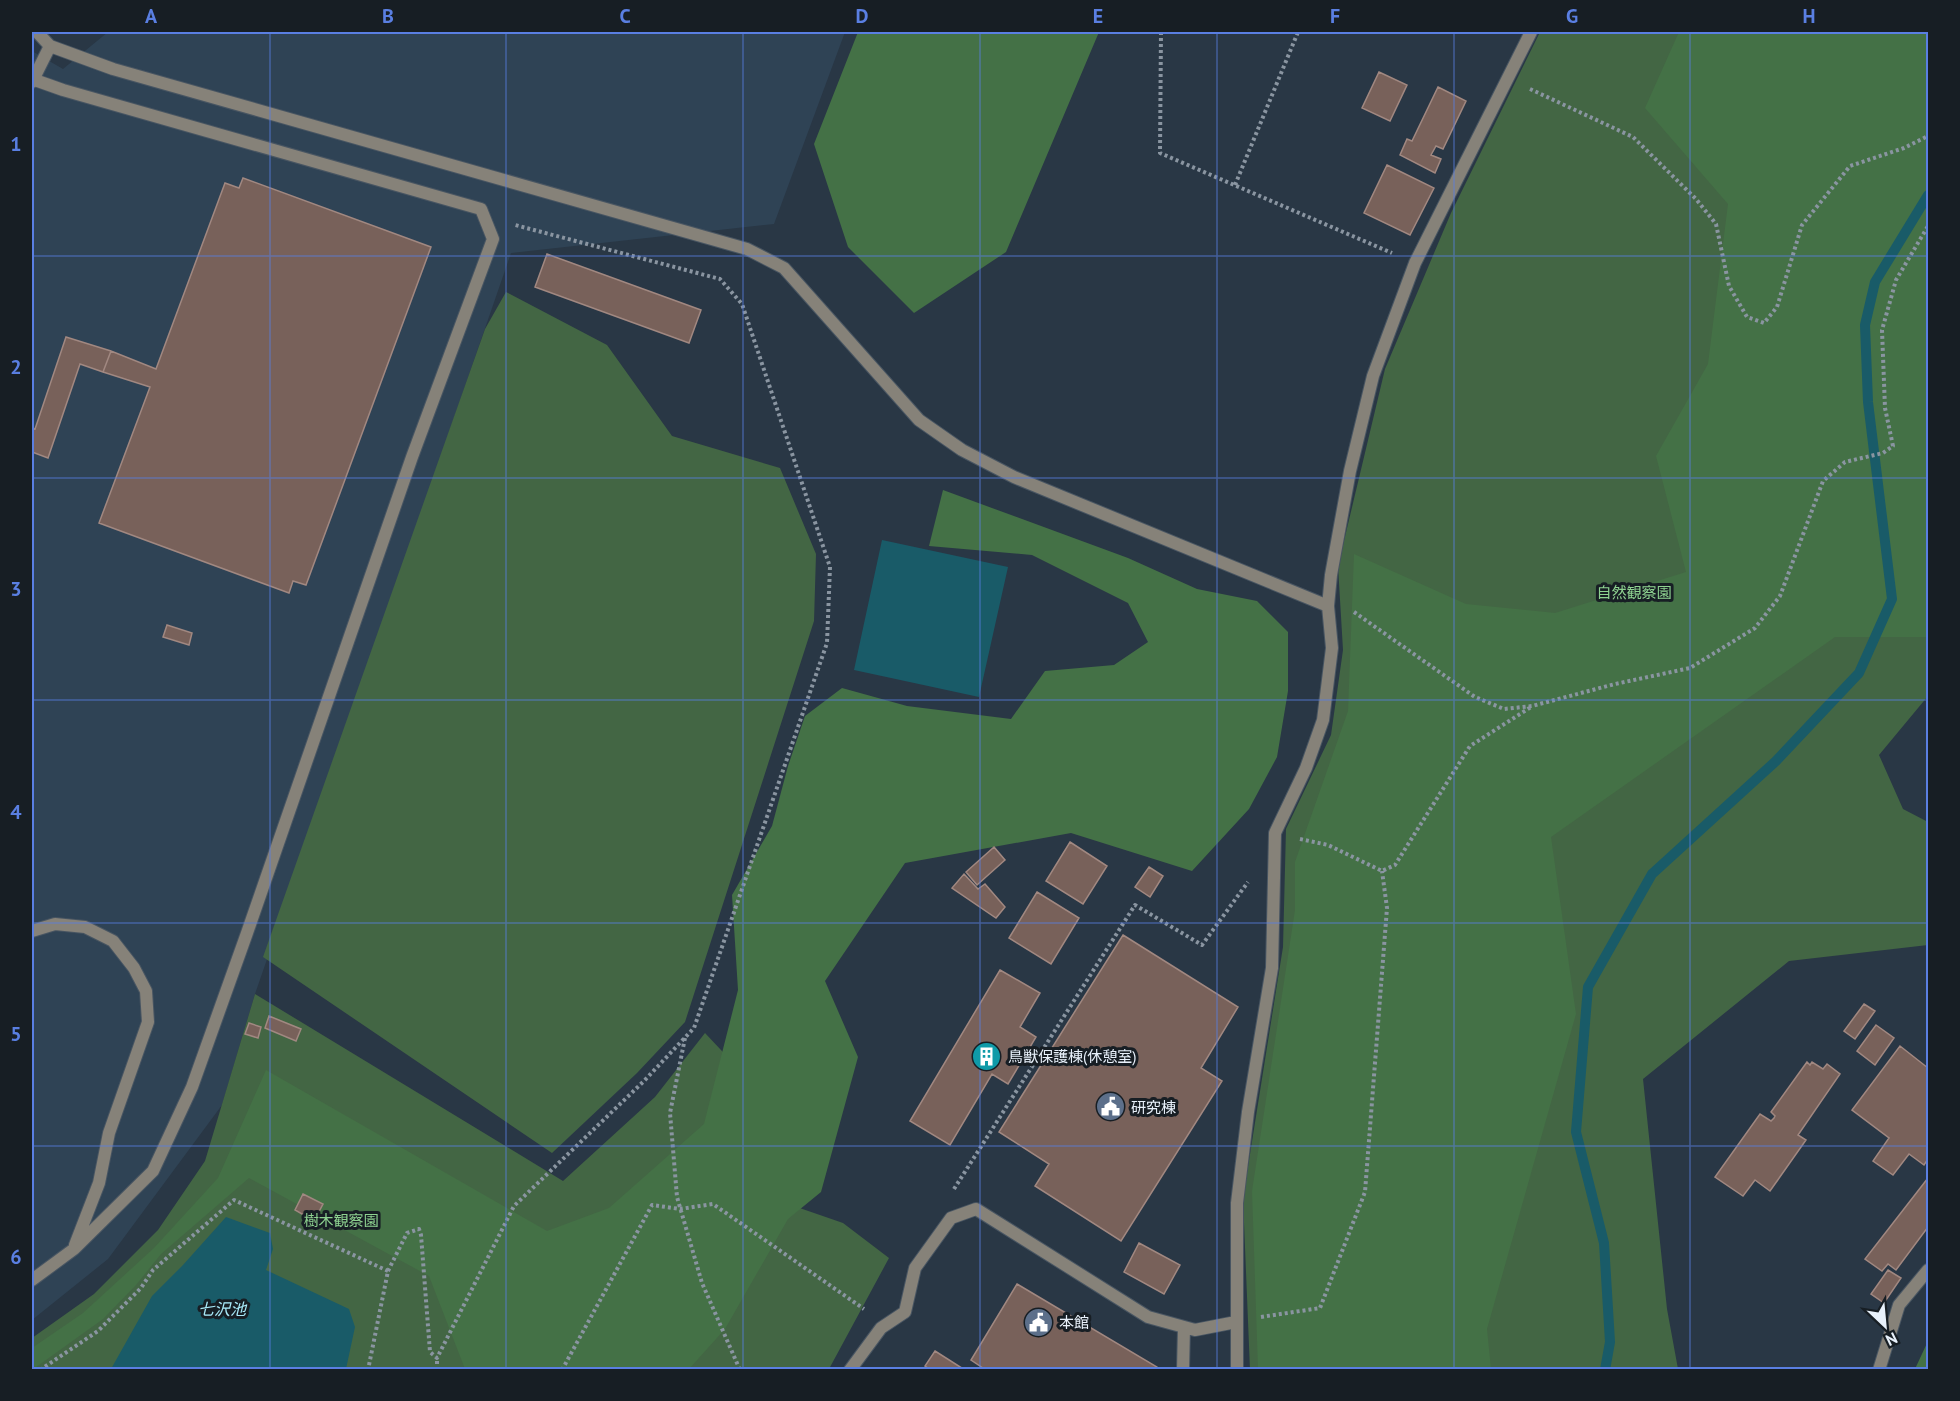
<svg xmlns="http://www.w3.org/2000/svg" width="1960" height="1401" font-family="'PT Sans','Noto Sans JP',sans-serif">
<rect width="100%" height="100%" fill="#293745"/>
<path fill="#2f4355" d="M 108,32 L 845,32 L 774,224 L 511,253 L 255,994 L 222,1105 L 108,1259 L 32,1320 L 32,51 L 63,69 Z"/>
<path fill="#436644" d="M 1540,32 L 1928,32 L 1928,696 L 1879,755 L 1903,809 L 1928,822 L 1928,945 L 1789,961 L 1643,1079 L 1667,1309 L 1678,1369 L 1250,1370 L 1243,1198 L 1283,947 L 1286,829 L 1331,735 L 1343,650 L 1338,566 L 1385,369 L 1451,213 Z
M 506,292 L 607,345 L 672,436 L 780,468 L 816,554 L 814,621 L 685,1022 L 637,1073 L 552,1153 L 263,957 L 485,329 Z
M 255,994 L 563,1181 L 655,1097 L 705,1033 L 785,1118 L 745,1189 L 843,1223 L 889,1258 L 829,1369 L 32,1370 L 32,1338 L 94,1294 L 158,1230 L 205,1161 Z"/>
<path fill="#447146" d="M 858,32 L 1099,32 L 1006,252 L 914,313 L 848,247 L 814,144 Z
M 1679,32 L 1928,32 L 1928,637 L 1835,637 L 1551,837 L 1576,1014 L 1487,1329 L 1491,1369 L 1258,1369 L 1252,1191 L 1295,910 L 1295,862 L 1348,711 L 1354,554 L 1466,604 L 1555,613 L 1686,572 L 1656,456 L 1708,364 L 1728,204 L 1645,108 Z
M 943,490 L 1128,558 L 1197,589 L 1257,601 L 1288,632 L 1288,691 L 1277,757 L 1249,809 L 1192,871 L 1071,833 L 905,863 L 825,981 L 858,1057 L 821,1192 L 788,1219 L 725,1329 L 689,1369 L 465,1369 L 429,1276 L 249,1178 L 161,1254 L 136,1285 L 103,1319 L 32,1370 L 32,1348 L 83,1313 L 154,1248 L 218,1178 L 266,1070 L 547,1231 L 609,1208 L 704,1124 L 738,990 L 732,895 L 772,826 L 788,766 L 805,716 L 842,688 L 907,706 L 1011,719 L 1045,671 L 1114,665 L 1148,642 L 1128,603 L 1032,555 L 929,546 Z
M 1928,1341 L 1928,1369 L 1915,1369 Z"/>
<path fill="#195b68" d="M 882,540 L 1008,567 L 979,697 L 854,670 Z
M 226,1217 L 270,1233 L 273,1249 L 266,1270 L 349,1309 L 355,1327 L 346,1369 L 111,1369 L 152,1296 L 183,1265 Z"/>
<g fill="none" stroke-linecap="round" stroke-linejoin="round">
<path stroke="#195b68" stroke-width="10" d="M 1605,1370 L 1610,1342 L 1604,1243 L 1576,1132 L 1588,987 L 1652,874 L 1776,761 L 1859,673 L 1892,599 L 1868,402 L 1865,325 L 1875,282 L 1928,195"/>
</g>
<path fill="#78615a" stroke="#a18881" stroke-width="1.5" d="M 1379,72 L 1407,85 L 1390,121 L 1362,108 Z
M 1438,87 L 1466,101 L 1443,149 L 1436,146 L 1431,155 L 1441,159 L 1435,173 L 1400,155 L 1407,139 L 1412,141 Z
M 1387,165 L 1434,188 L 1410,235 L 1364,213 Z
M 243,178 L 431,247 L 306,585 L 293,581 L 289,593 L 99,523 L 150,387 L 103,372 L 111,351 L 156,369 L 225,183 L 239,188 Z
M 547,254 L 701,310 L 689,343 L 535,287 Z
M 66,337 L 111,351 L 103,372 L 80,364 L 48,458 L 32,452 L 32,428 L 35,429 Z
M 167,625 L 192,633 L 189,645 L 163,637 Z
M 1070,842 L 1107,866 L 1083,904 L 1046,881 Z
M 994,847 L 1005,860 L 977,885 L 966,872 Z
M 1149,867 L 1163,876 L 1150,897 L 1135,887 Z
M 964,874 L 978,889 L 985,884 L 1005,907 L 996,918 L 952,888 Z
M 1037,892 L 1079,918 L 1051,964 L 1009,938 Z
M 1123,935 L 1238,1007 L 1201,1068 L 1222,1081 L 1121,1241 L 1035,1186 L 1049,1164 L 999,1132 Z
M 1000,970 L 1040,993 L 1020,1027 L 1036,1037 L 1008,1084 L 992,1074 L 950,1145 L 910,1121 Z
M 1864,1004 L 1875,1011 L 1855,1039 L 1844,1031 Z
M 269,1016 L 301,1029 L 296,1041 L 265,1028 Z
M 249,1023 L 261,1027 L 258,1038 L 245,1034 Z
M 1876,1025 L 1894,1038 L 1875,1065 L 1857,1051 Z
M 1900,1046 L 1928,1068 L 1928,1159 L 1924,1165 L 1909,1154 L 1893,1175 L 1873,1161 L 1889,1138 L 1852,1110 Z
M 1807,1062 L 1810,1065 L 1812,1062 L 1823,1069 L 1827,1064 L 1840,1074 L 1798,1135 L 1806,1140 L 1770,1191 L 1755,1180 L 1743,1196 L 1715,1177 L 1760,1114 L 1771,1121 L 1774,1118 L 1775,1116 L 1771,1112 Z
M 1928,1178 L 1928,1227 L 1896,1270 L 1888,1264 L 1882,1271 L 1865,1259 Z
M 303,1194 L 323,1204 L 314,1221 L 295,1210 Z
M 1139,1243 L 1180,1265 L 1164,1294 L 1124,1272 Z
M 1888,1270 L 1901,1278 L 1884,1303 L 1871,1294 Z
M 1017,1284 L 1157,1367 L 1156,1370 L 986,1370 L 971,1360 Z
M 935,1351 L 965,1370 L 931,1370 L 925,1366 Z"/>
<g fill="none" stroke-linecap="round" stroke-linejoin="round">
<defs>
<path id="lane" d="M 32,79 L 63,90 L 481,209 L 493,239 L 412,457 L 247,933 L 192,1087 L 153,1171 L 74,1249 L 32,1280
M 32,82 L 50,46
M 32,931 L 55,924 L 85,927 L 113,941 L 134,968 L 146,991 L 148,1022 L 109,1133 L 99,1183 L 75,1245
M 850,1370 L 881,1328 L 905,1312 L 915,1268 L 951,1218 L 976,1209 L 1148,1317 L 1195,1330 L 1236,1322
M 1183,1370 L 1184,1327"/>
<path id="street" d="M 37,32 L 50,46 L 113,69 L 747,249 L 784,268 L 919,420 L 962,450 L 1014,477 L 1328,606
M 1237,1370 L 1237,1203 L 1248,1112 L 1272,968 L 1275,833 L 1306,768 L 1323,720 L 1332,648 L 1328,606 L 1331,575 L 1350,471 L 1373,376 L 1415,263 L 1531,32
M 1879,1370 L 1899,1305 L 1928,1270"/>
</defs>
<use href="#lane" stroke="#485562" stroke-width="14"/>
<use href="#street" stroke="#485562" stroke-width="14"/>
<path stroke="#8a95a1" stroke-width="4" stroke-dasharray="3 3" stroke-linecap="butt" d="M 1161,32 L 1160,153 L 1392,253
M 1530,89 L 1633,137 L 1696,199 L 1716,224 L 1729,286 L 1747,317 L 1764,323 L 1777,307 L 1802,225 L 1850,166 L 1904,148 L 1928,136
M 1235,185 L 1298,32
M 1354,612 L 1475,697 L 1504,709 L 1532,706 L 1615,684 L 1690,668 L 1755,628 L 1780,596 L 1823,481 L 1845,462 L 1883,453 L 1893,446 L 1885,408 L 1882,330 L 1896,280 L 1928,226
M 1300,839 L 1328,845 L 1382,871 L 1395,865 L 1470,746 L 1531,707
M 685,1038 L 670,1113 L 677,1197 L 702,1283 L 740,1370
M 954,1189 L 1135,905 L 1202,945 L 1248,882
M 388,1271 L 407,1233 L 419,1229 L 421,1235 L 430,1352 L 437,1358 L 514,1206 L 644,1081 L 694,1028 L 827,643 L 830,567 L 742,304 L 720,279 L 515,225
M 1261,1317 L 1320,1308 L 1365,1192 L 1387,908 L 1382,871
M 40,1370 L 98,1331 L 141,1288 L 153,1270 L 234,1200 L 388,1271 L 368,1370
M 437,1370 L 437,1358
M 562,1370 L 652,1205 L 680,1209 L 713,1204 L 864,1309"/>
<use href="#lane" stroke="#868279" stroke-width="12"/>
<use href="#street" stroke="#868279" stroke-width="12"/>
</g>
<path fill="none" stroke="#5a7fe2" stroke-width="1.5" stroke-opacity="0.55" d="M 270,32 L 270,1370M 506,32 L 506,1370M 743,32 L 743,1370M 980,32 L 980,1370M 1217,32 L 1217,1370M 1454,32 L 1454,1370M 1690,32 L 1690,1370M 32,256 L 1928,256M 32,478 L 1928,478M 32,700 L 1928,700M 32,923 L 1928,923M 32,1146 L 1928,1146"/>
<defs>
<symbol id="building-disc" viewBox="-11 -11 22 22"><circle r="9.5" fill="#0f9aa8" stroke="#171e24"/><path d="M-4-6H4V6H1V3H-1V6H-4ZM-2.5-4.3h1.7v1.8h-1.7ZM.8-4.3h1.7v1.8H.8ZM-2.5-1h1.7V.8h-1.7ZM.8-1h1.7V.8H.8Z" fill="#fff"/></symbol>
<symbol id="civic-disc" viewBox="-11 -11 22 22"><circle r="9.5" fill="#5c6f8a" stroke="#171e24"/><path d="M-.6-6.5H3V-4.5H.6V-3L4-1V1h2V6H-6V1h2V-1L-.6-3ZM-1.2 2.5V6h2.4V2.5Z" fill="#fff"/></symbol>
</defs>
<g fill-rule="evenodd">
<use href="#building-disc" x="970" y="1040" width="33" height="33"/>
<use href="#civic-disc" x="1094" y="1090" width="33" height="33"/>
<use href="#civic-disc" x="1022" y="1306" width="33" height="33"/>
</g>
<g text-anchor="middle" dominant-baseline="central" stroke-width="6" stroke-linejoin="round" paint-order="stroke">
<g font-size="15" fill="#8ed290" stroke="#171e24">
<text x="1634" y="592">自然観察園</text>
<text x="341" y="1220">樹木観察園</text>
</g>
<g font-size="15" fill="#e8f1fb" stroke="#171e24" text-anchor="start">
<text x="1008" y="1056">鳥獣保護棟(休憩室)</text>
<text x="1131" y="1107">研究棟</text>
<text x="1059" y="1322">本館</text>
</g>
<g font-size="16" font-style="italic" fill="#a8eaf9" stroke="#171e24">
<text x="222" y="1309">七沢池</text>
</g>
</g>
<rect width="1960" height="1401" fill="none" stroke="#171e24" stroke-width="66"/>
<g transform="translate(1885 1326) rotate(154)" stroke="#171e24" stroke-width="4.5" paint-order="stroke">
<path d="M0-4.5L10 22L0 15L-10 22Z" fill="#e8f1fb"/>
<text y="-9" font-size="16" font-weight="bold" text-anchor="middle" fill="#e8f1fb">N</text>
</g>
<rect x="33" y="33" width="1894" height="1335" fill="none" stroke="#5a7fe2" stroke-width="2"/>
<g font-size="20" text-anchor="middle" font-weight="bold" fill="#5a7fe2">
<text x="151" y="23">A</text>
<text x="388" y="23">B</text>
<text x="625" y="23">C</text>
<text x="862" y="23">D</text>
<text x="1098" y="23">E</text>
<text x="1335" y="23">F</text>
<text x="1572" y="23">G</text>
<text x="1809" y="23">H</text>
<text x="16" y="151">1</text>
<text x="16" y="374">2</text>
<text x="16" y="596">3</text>
<text x="16" y="819">4</text>
<text x="16" y="1041">5</text>
<text x="16" y="1264">6</text>
</g>
</svg>
